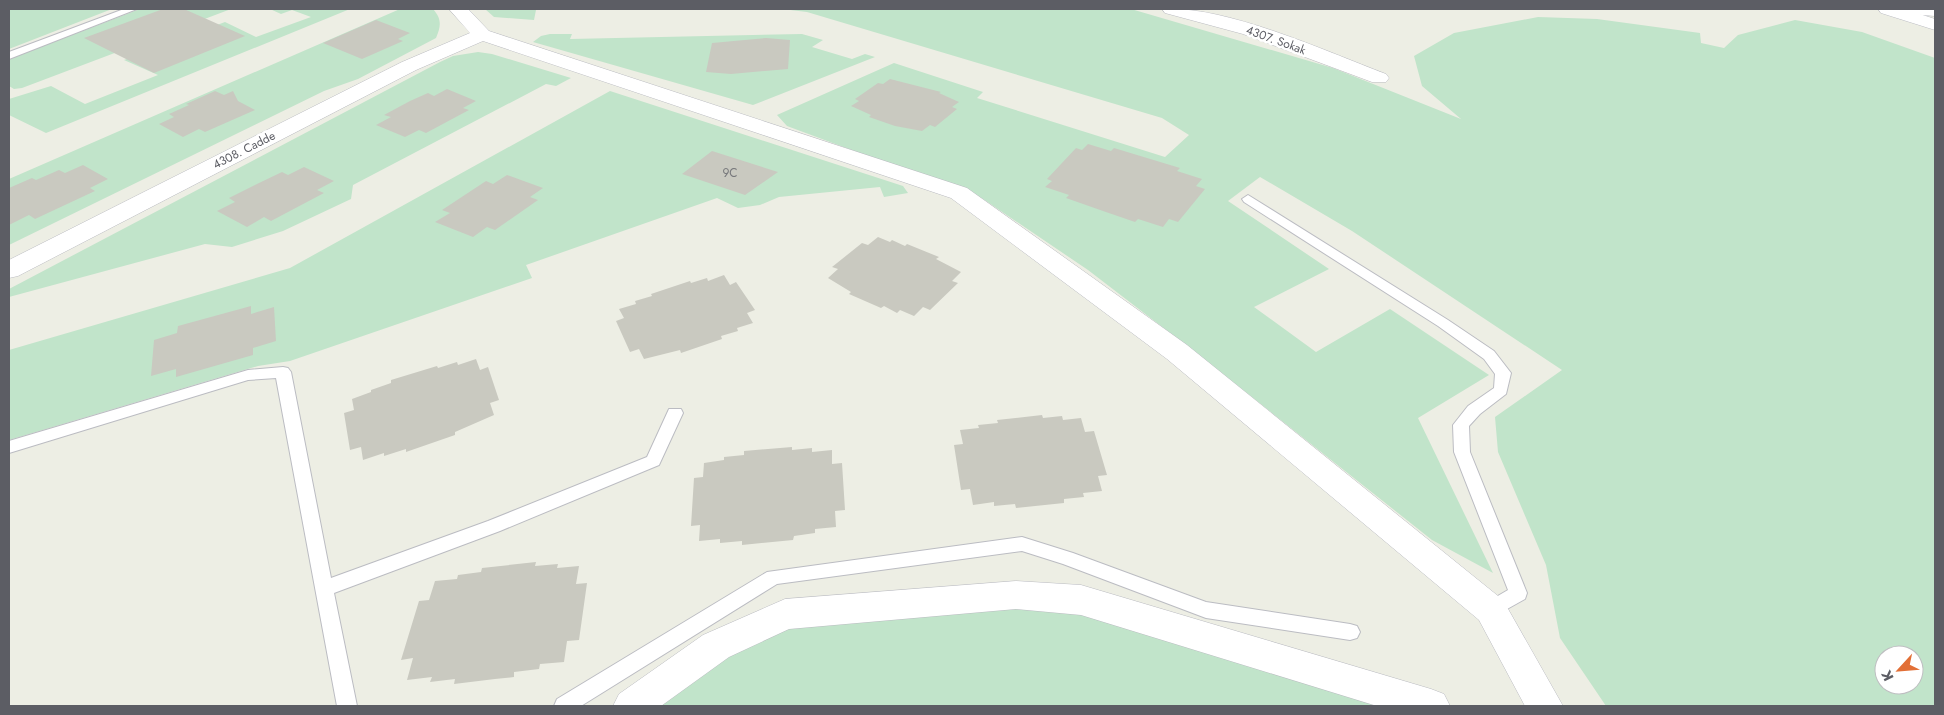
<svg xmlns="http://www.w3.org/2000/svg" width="1944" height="715" font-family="Jost,sans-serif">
<rect width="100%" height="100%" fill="#edeee4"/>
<path fill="#c1e4ca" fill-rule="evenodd" d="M 9,9 L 112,9 L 9,49 Z
M 140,9 L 231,9 L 22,88 L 14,89 L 9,86 L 9,59 Z
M 270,9 L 350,9 L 46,133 L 9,115 L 9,99 L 51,86 L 85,104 L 158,75 L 124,60 L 225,22 L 256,37 L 311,17 L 292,10 L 281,14 Z
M 400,9 L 433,9 C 442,19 441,26 436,38 L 358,79 L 324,91 L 9,245 L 9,179 Z
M 485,9 L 618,9 L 536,10 L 534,20 L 494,17 Z
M 782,9 L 1131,9 L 1333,68 L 1461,119 L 1422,86 L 1414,56 L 1454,33 L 1538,17 L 1597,19 L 1700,33 L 1701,43 L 1724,48 L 1738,35 L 1795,20 L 1862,32 L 1935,58 L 1935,706 L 1606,706 L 1560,638 L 1546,565 L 1498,452 L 1495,417 L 1562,370 L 1352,231 L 1260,177 L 1228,201 L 1329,269 L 1254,307 L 1316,352 L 1390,309 L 1489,375 L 1418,418 L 1493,573 L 1432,540 L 1200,356 L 1088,270 L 983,199 L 787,126 L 777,115 L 894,63 L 983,92 L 977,98 L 1165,157 L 1189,135 L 1162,118 L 807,12 ZM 1884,655 L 1914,655 L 1914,685 L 1884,685 Z
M 550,34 L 572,34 L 570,39 L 802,34 L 823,40 L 812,47 L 852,59 L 865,54 L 875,57 L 753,105 L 533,42 L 541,36 Z
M 478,52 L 492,54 L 571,78 L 556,86 L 546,84 L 353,185 L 351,199 L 283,231 L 232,247 L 205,244 L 9,297 L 9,289 L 440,62 L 453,56 Z
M 610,91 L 903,186 L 908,193 L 884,197 L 880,187 L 779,197 L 760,205 L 738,208 L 717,198 L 526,265 L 532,278 L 290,361 L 258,366 L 9,440 L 9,350 L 290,268 Z
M 1012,603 L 1082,611 L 1419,706 L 649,706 L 692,676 L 749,643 L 814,620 Z"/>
<path fill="#c9c9c0" d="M 163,9 L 184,9 L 245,36 L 154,73 L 84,38 Z
M 376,20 L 410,33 L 398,39 L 403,41 L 362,59 L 323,43 Z
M 766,38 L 790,40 L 788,69 L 731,74 L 706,72 L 712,43 Z
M 890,79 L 941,92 L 939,93 L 959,102 L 952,107 L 957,109 L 935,127 L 930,125 L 922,131 L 895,126 L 869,117 L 871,115 L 851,106 L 859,101 L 855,99 L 878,83 L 883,84 Z
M 447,89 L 476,101 L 463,108 L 469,110 L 426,133 L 419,130 L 405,137 L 376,125 L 391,117 L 384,115 L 410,101 L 428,93 L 434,96 Z
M 215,91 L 224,95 L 233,91 L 238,101 L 255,110 L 205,132 L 199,129 L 183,137 L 159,124 L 174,117 L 169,114 L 189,105 L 186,104 Z
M 1088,144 L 1111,151 L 1114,148 L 1180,168 L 1177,171 L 1202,179 L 1196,186 L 1205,189 L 1178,222 L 1169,219 L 1163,227 L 1138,219 L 1135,222 L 1103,211 L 1066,198 L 1069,195 L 1045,187 L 1052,181 L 1047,179 L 1076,148 L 1082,150 Z
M 712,151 L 778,172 L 745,195 L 682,174 Z
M 83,165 L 108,179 L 90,188 L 95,191 L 35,219 L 29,215 L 9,225 L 9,188 L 32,178 L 36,180 L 59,170 L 65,173 Z
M 304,167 L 334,181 L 317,190 L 324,193 L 271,221 L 264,217 L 247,227 L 217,211 L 235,202 L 229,198 L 259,183 L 282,172 L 288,175 Z
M 507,175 L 543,188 L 530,197 L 538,200 L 495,230 L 487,227 L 473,237 L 435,222 L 450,213 L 442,210 L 486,181 L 493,184 Z
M 878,237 L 890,242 L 892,240 L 905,246 L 907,244 L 939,257 L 936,259 L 961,272 L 952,281 L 958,283 L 930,310 L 923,307 L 914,316 L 900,310 L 897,313 L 884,306 L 881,308 L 849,294 L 851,292 L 828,278 L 838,269 L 832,267 L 862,243 L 868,245 Z
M 724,275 L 730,285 L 736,282 L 755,310 L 747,313 L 753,323 L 737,328 L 738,331 L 721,336 L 722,339 L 681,353 L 680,350 L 644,359 L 639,349 L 630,352 L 616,321 L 624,318 L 619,309 L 636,304 L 635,301 L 652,296 L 651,294 L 690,281 L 691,283 L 707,278 L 708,281 Z
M 251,306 L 251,314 L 274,307 L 276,341 L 253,348 L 253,355 L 176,377 L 176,369 L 151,376 L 154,340 L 177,333 L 178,326 Z
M 476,359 L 480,370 L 488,367 L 499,400 L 490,403 L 494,415 L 455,432 L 455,435 L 406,452 L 406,449 L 384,456 L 384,453 L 363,460 L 361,447 L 350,450 L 344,413 L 354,410 L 352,399 L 371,392 L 371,390 L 391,383 L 391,380 L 437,366 L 438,368 L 457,362 L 458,365 Z
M 1042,415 L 1043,418 L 1062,416 L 1063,420 L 1081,418 L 1085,432 L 1094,431 L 1107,475 L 1098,476 L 1102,491 L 1083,493 L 1084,497 L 1064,499 L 1064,503 L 1016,508 L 1015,504 L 994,506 L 994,502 L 973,505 L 970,489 L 961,490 L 954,445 L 963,444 L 960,430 L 979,428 L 978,425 L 998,423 L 997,420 Z
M 792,447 L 792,450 L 812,448 L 812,452 L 832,450 L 832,464 L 842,463 L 845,510 L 835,511 L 836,527 L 815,529 L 815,533 L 794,536 L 793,540 L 742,545 L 742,541 L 720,543 L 720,539 L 699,541 L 700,525 L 691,526 L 694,478 L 703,477 L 704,463 L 724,460 L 724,457 L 744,455 L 744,451 Z
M 536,562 L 535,566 L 558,564 L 557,568 L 579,566 L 576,584 L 587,583 L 579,640 L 567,641 L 564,662 L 540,664 L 539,669 L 514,672 L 514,677 L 495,679 L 454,684 L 455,679 L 430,682 L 432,677 L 407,680 L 413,658 L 401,660 L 419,601 L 429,600 L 435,581 L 457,579 L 458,575 L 481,572 L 482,568 Z"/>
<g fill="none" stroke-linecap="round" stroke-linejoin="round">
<defs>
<path id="lane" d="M 124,9 L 137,9 L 9,59 L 9,52 Z
M 1248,195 L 1448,320 L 1494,351 L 1511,373 L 1506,394 L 1480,414 L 1469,426 L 1470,452 L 1527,593 L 1525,599 L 1491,618 L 1484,616 L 1482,610 L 1484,604 L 1508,590 L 1454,452 L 1453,425 L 1468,406 L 1494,388 L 1495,374 L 1484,359 L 1438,326 L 1244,202 L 1242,199 Z
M 283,367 L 288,368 L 291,372 L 331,578 L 488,521 L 647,457 L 669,409 L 681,409 L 683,413 L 659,465 L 500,531 L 334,593 L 357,706 L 337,706 L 276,378 L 248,380 L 9,453 L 9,441 L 248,370 Z
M 1022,537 L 1073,553 L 1206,602 L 1350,624 L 1357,626 L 1360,632 L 1357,638 L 1350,640 L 1206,618 L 1063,564 L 1022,551 L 777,584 L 581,706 L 554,706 L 557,699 L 767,572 Z"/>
<path id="street" d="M 449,9 L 468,9 L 489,31 L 967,188 L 1187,345 L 1503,600 L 1563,706 L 1525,706 L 1479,620 L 1167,359 L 951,198 L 483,41 L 416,70 L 18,276 L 9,278 L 9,260 L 402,62 L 470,33 Z
M 1162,9 C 1225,5 1325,51 1386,74 L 1389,78 L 1386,82 L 1372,82 L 1243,34 L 1165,13 Z
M 1893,9 L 1935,9 L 1935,16 L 1896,13 Z
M 1016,581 L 1081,585 L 1431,689 L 1444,694 L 1450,706 L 1377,706 L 1081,615 L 1016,609 L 789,629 L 729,657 L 661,706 L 613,706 L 619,694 L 703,635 L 785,599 Z"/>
<path id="secondary" d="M 1878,9 L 1904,9 L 1935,19 L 1935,30 L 1881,13 Z"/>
</defs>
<use href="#lane" stroke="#bbbcc2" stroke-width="2"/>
<use href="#street" stroke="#bbbcc2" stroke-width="1"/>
<use href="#secondary" stroke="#bcbdc4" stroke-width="1"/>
<use href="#lane" fill="#fff" fill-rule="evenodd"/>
<use href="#street" fill="#fff" fill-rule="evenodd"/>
<use href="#secondary" fill="#fff" fill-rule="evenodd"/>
</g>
<g text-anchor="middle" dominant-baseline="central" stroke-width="5" stroke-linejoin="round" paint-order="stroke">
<g font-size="12" fill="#5c5d64" stroke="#fff">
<text transform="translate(1276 40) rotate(20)">4307. Sokak</text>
<text transform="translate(244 150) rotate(-27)">4308. Cadde</text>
</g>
<g font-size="12" fill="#77787b">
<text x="730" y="173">9C</text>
</g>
</g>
<rect width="1944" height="715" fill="none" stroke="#5c5d64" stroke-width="20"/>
<g transform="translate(1899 670) rotate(244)"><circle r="24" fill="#ffffff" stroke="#bebec1"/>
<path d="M0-4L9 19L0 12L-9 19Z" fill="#e26f36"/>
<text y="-8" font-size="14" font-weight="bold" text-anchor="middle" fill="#5c5d64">K</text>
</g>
</svg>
